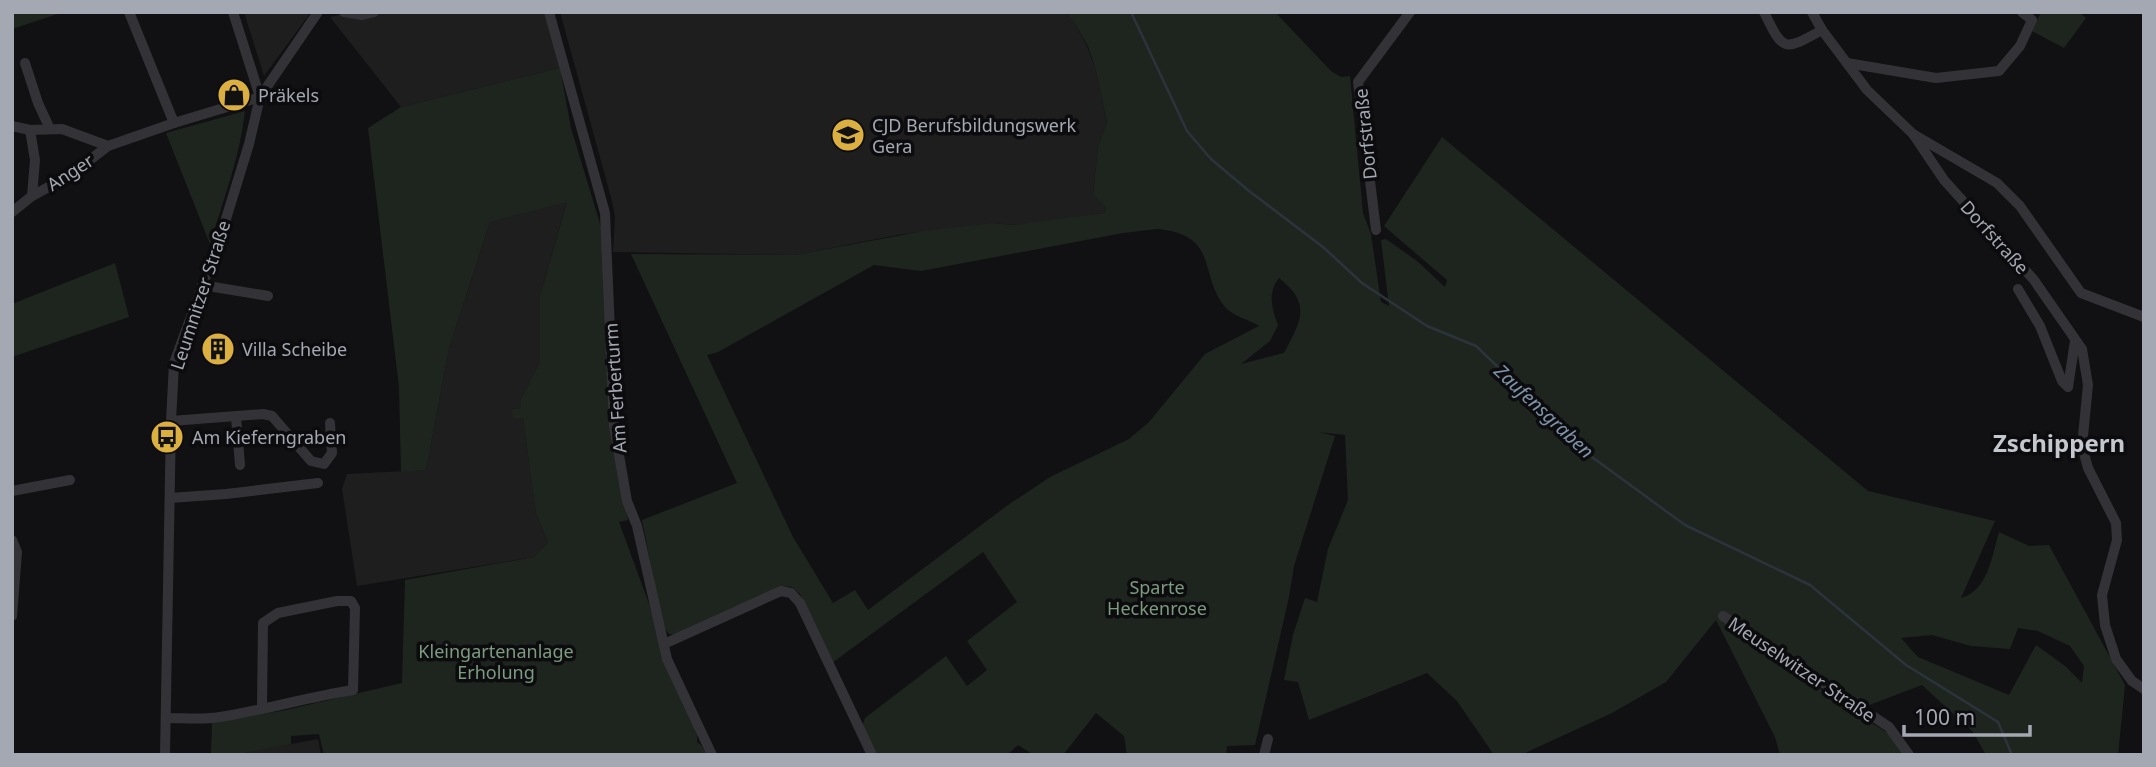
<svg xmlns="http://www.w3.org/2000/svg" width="2156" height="767" viewBox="0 0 2156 767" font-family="'Noto Sans',sans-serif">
<rect width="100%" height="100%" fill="#111113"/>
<g fill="#1e1e1f">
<path d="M 244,12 L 311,12 L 264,76 Z"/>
<path d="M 351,12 L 545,12 L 560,68 L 401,107 L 330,17 Z"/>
<path d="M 560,12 L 1065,12 L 1074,22 L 1087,46 L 1096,71 L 1107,124 L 1098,147 L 1093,195 L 1106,208 L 1104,213 L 1043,222 L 1015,225 L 991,223 L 897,235 L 795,255 L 613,252 L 615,217 L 612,201 Z"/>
<path d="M 567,201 L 540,296 L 540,362 L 521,399 L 521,408 L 512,409 L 523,417 L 536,514 L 548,542 L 534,557 L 357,586 L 342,489 L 347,474 L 426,470 L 449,348 L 490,222 Z"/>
<path d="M 318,739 L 321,755 L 235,755 L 269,748 Z"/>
</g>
<g fill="#1e251f" fill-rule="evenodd">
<path d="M 12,12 L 64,12 L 12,29 Z"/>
<path d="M 1065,12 L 1275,12 L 1331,71 L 1341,77 L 1350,76 L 1363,213 L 1371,234 L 1381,302 L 1389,306 L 1381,240 L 1386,239 L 1417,261 L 1445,287 L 1447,280 L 1384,226 L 1442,137 L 1868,491 L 1995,521 L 1961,598 C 1988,591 1992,556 1999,532 L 2029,546 L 2049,545 L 2125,685 L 2118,755 L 1986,755 L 1973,732 L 1922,685 L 1864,707 L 1764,649 L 1852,711 L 1888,733 L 1904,755 L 1780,755 L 1775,737 L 1716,620 L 1666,682 L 1612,713 L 1521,755 L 1494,755 L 1457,701 L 1427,673 L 1309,720 L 1298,682 L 1284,680 L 1293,635 L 1305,598 L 1317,602 L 1328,549 L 1348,500 L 1345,435 L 1319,432 L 1335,436 L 1294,566 L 1289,597 L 1255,745 L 1227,746 L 1226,755 L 1127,755 L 1124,736 L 1096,713 L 1063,755 L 1034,755 L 1018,745 L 1007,755 L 875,755 L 862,727 L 865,718 L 946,656 L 967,686 L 987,670 L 967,641 L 1017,602 L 983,552 L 832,663 L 800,594 L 792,587 L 783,586 L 676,635 L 669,634 L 663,627 L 642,520 L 737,483 L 631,254 L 795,255 L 924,231 L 991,223 L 1015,225 L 1104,213 L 1106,208 L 1093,195 L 1098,147 L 1107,123 L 1096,71 L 1088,46 L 1074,22 ZM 1157,229 C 1221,235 1197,274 1226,308 C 1233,316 1250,320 1259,326 L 1205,354 L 1149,422 L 1129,439 L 1050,477 L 1008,505 L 868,610 L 855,590 L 833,603 L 793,537 L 707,355 L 718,352 L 874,265 L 921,271 L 1123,233 ZM 1279,278 C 1312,304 1301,320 1284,353 L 1241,364 L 1270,341 L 1278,325 C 1272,309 1267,293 1279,278 ZM 2018,628 L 2038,631 L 2070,646 L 2084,666 L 2082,683 L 2065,666 L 2036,645 L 2009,695 L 1918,657 L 1901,638 L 1932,635 L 1971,646 L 2010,649 Z"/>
<path d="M 2041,12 L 2078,12 L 2086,18 L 2064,48 L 2032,31 Z"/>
<path d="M 560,68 L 571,128 L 601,227 L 612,435 L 628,520 L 619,522 L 697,735 L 697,742 L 701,745 L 707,755 L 324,755 L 319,734 L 291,736 L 291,744 L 235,755 L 211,755 L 212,723 L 286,710 L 402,683 L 405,580 L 534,557 L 548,542 L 536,514 L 523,418 L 513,418 L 512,409 L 521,408 L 521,399 L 540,362 L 540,296 L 567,202 L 490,222 L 449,348 L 426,470 L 401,472 L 399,387 L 368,128 L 401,107 Z"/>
<path d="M 245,111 C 240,157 223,200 210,244 L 166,133 Z"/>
<path d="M 115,263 L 129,317 L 12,357 L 12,304 Z"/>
</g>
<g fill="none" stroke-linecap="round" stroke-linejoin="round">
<path stroke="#2c333a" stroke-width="2.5" d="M 1131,12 L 1187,131 L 1211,159 L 1249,191 L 1323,247 L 1362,283 L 1427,326 L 1476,346 L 1592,457 L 1685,525 L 1810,585 L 1906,665 L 1998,722 L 2012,755"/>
<g stroke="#333337" stroke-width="10">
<path d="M 129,12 L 174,123"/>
<path d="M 233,12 L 260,97"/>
<path d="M 344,12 L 362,15 L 374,12"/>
<path d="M 549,12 L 605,213 L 614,426 L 627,501 L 637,526 L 667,659 L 712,755"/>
<path d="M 1764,12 C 1783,51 1783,52 1822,30"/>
<path d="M 1812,12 L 1822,30 L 1867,90 L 1913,134 L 1997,183 L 2020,206 L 2081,293 L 2144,317"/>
<path d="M 25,63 L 38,103 L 50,129"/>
<path d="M 1847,63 L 1936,78 L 1999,71 L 2020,46 L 2032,20 L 2022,12"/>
<path d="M 12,126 L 30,130 L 62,129 L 108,146 L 174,123 L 260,97"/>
<path d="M 30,130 L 35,160 L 32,196"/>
<path d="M 1913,134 L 1944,180 L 2034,280 L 2082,349 L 2088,385 L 2082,446 L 2088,468 L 2116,523 L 2117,540 L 2102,595 L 2105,625 L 2116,659 L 2132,681 L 2144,689"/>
<path d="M 12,212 L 32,196 L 69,176 L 108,146"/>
<path d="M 1376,230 L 1358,82 L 1410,12"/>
<path d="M 202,285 L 268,296"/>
<path d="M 2018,289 L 2040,326 L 2062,381 L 2068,387"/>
<path d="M 2068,387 L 2075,341"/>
<path d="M 236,417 L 240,465"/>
<path d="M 171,421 L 263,414 L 272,416 L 311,461 L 324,464 L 332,453 L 330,423"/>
<path d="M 12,491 L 70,480"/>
<path d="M 170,498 L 226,494 L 318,483"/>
<path d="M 12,540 L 17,552 L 12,616"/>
<path d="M 1723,616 L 1889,727 L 1909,755"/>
<path d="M 664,644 L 781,591 L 791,593 L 800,603 L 872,755"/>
<path d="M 166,718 C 184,718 203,720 220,717 C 265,710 308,697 353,690 L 355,608 L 351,601 L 337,601 L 278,613 L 263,623 L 262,709"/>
<path d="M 165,755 L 171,421 L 174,363 L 221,235 L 249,144 L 260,97 L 318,12"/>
<path d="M 1264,755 L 1268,739"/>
</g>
</g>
<defs>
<symbol id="shop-disc" viewBox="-11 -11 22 22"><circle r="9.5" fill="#dcb040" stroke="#0c0c0e"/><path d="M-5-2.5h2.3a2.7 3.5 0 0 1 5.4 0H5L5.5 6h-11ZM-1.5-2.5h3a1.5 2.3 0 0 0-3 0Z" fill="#111"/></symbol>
<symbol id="school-disc" viewBox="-11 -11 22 22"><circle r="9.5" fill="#dcb040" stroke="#0c0c0e"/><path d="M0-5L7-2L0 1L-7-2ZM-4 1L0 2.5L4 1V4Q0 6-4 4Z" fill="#111"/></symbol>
<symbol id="building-disc" viewBox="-11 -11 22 22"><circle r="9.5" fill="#dcb040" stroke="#0c0c0e"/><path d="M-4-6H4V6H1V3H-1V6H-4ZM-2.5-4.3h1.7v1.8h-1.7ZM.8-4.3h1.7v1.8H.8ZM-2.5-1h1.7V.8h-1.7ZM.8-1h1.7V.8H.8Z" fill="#111"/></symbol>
<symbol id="bus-disc" viewBox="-11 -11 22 22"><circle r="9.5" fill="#dcb040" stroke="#0c0c0e"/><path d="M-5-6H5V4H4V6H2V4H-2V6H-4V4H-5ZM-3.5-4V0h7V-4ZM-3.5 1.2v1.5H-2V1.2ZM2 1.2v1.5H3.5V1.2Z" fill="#111"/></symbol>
</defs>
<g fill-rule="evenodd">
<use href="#shop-disc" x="215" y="76" width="38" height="38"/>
<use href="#school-disc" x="829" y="116" width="38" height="38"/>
<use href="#building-disc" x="199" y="330" width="38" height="38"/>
<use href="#bus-disc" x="148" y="418" width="38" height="38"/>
</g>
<g text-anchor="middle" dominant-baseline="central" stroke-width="7" stroke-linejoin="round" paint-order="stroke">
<g font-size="18" fill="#a4a8b2" stroke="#0c0c0e" text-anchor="start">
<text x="258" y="95">Präkels</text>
<text x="872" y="125">CJD Berufsbildungswerk<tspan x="872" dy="21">Gera</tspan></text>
<text x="242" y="349">Villa Scheibe</text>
<text x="192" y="437">Am Kieferngraben</text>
</g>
<g font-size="18" fill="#a4a8b2" stroke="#0c0c0e">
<text transform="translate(1365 134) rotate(-96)">Dorfstraße</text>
<text transform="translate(70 172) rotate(-33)">Anger</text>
<text transform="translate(1995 237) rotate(48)">Dorfstraße</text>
<text transform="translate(200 295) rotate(-72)">Leumnitzer Straße</text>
<text transform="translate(615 388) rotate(-94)">Am Ferberturm</text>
<text transform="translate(1802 669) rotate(34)">Meuselwitzer Straße</text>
</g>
<g font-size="18" fill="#7d9b81" stroke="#0c0c0e">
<text x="1157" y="587">Sparte<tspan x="1157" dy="21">Heckenrose</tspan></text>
<text x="496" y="651">Kleingartenanlage<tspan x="496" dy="21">Erholung</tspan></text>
</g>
<g font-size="19" font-style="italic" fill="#7f93a9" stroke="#0c0c0e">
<text transform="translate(1544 411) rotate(43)">Zaufensgraben</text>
</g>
<g font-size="24" font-weight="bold" fill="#c5c7ce" stroke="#0c0c0e">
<text x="2059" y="442">Zschippern</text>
</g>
</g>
<rect width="2156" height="767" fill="none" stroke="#a4a8b2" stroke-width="28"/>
<path d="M1904 725v10h126v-10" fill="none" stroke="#a4a8b2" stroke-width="3.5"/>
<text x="1914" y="725" font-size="21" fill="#a4a8b2" stroke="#0c0c0e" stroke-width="5" paint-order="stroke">100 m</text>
</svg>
